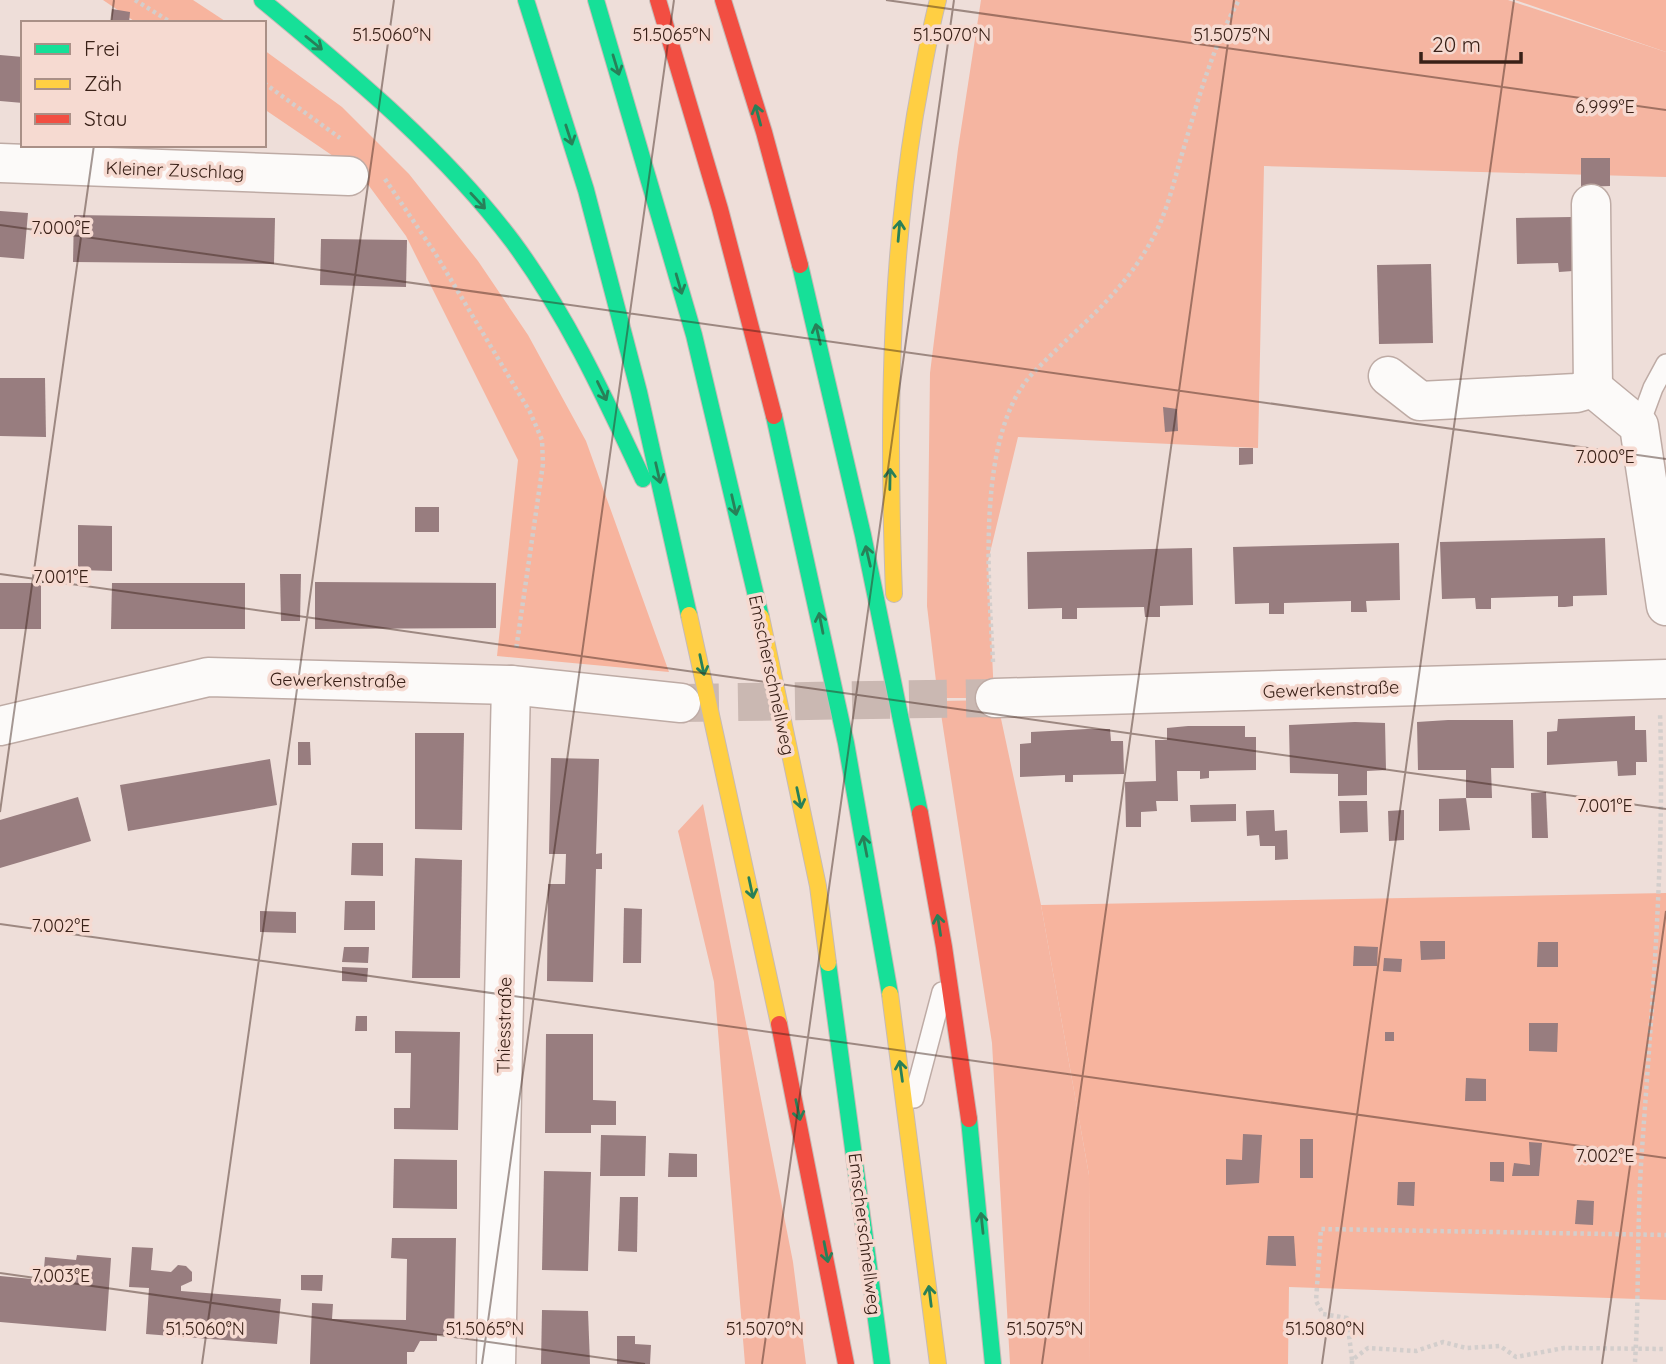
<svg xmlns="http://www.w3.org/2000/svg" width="1666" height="1364" viewBox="0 0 1666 1364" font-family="Quicksand,sans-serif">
<rect width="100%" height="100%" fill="#eeded9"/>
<g fill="#f7b49e">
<path d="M 103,0 L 193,0 L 228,23 L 137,23 Z"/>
<path d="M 1515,0 L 1666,0 L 1666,52 Z"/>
<path d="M 264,50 L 342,107 L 409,174 L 478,261 L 528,335 L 586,441 L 669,672 L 497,656 L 518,460 L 406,236 L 361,175 L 264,109 Z"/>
<path d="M 1666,893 L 1666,1300 L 1289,1287 L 1288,1364 L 1090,1364 L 1089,1175 L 1041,905 Z"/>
</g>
<g fill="#f5b5a1">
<path d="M 981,0 L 1508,0 L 1666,52 L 1666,177 L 1264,166 L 1258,448 L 1018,437 L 988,561 L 994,698 L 938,698 L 927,606 L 930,373 L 958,149 Z"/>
<path d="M 997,700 L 1041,905 L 1089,1175 L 1090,1364 L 1010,1364 L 992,1043 L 939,701 Z"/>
<path d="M 703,804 L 793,1262 L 806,1364 L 745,1364 L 714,982 L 678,831 Z"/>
</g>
<g fill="#987d7f">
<path d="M 112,9 L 130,12 L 129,23 L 111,23 Z"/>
<path d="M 0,55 L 23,57 L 23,103 L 0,101 Z"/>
<path d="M 1581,158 L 1610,158 L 1610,186 L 1581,187 Z"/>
<path d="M 0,211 L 28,213 L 24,259 L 0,257 Z"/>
<path d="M 74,215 L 275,218 L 274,264 L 73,262 Z"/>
<path d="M 1572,217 L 1573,271 L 1559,272 L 1558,263 L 1517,264 L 1516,218 Z"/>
<path d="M 321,239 L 407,240 L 406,287 L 320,285 Z"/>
<path d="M 1431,264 L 1433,343 L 1379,344 L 1377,265 Z"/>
<path d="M 0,378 L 45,378 L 46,437 L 0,436 Z"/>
<path d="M 1163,407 L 1177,409 L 1178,431 L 1165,432 Z"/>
<path d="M 1239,448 L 1253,448 L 1253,464 L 1239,465 Z"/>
<rect x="415" y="507" width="24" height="25"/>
<path d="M 78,525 L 112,526 L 112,571 L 78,570 Z"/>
<path d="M 1605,538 L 1607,595 L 1573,596 L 1573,606 L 1565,607 L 1558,607 L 1558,596 L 1491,598 L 1491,609 L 1476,609 L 1475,598 L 1442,599 L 1440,542 Z"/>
<path d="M 1399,543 L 1400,600 L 1366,601 L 1367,612 L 1351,612 L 1351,601 L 1284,603 L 1284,614 L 1269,614 L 1269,603 L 1235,604 L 1233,547 Z"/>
<path d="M 1192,548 L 1193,605 L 1160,606 L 1160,617 L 1145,617 L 1144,607 L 1077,608 L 1077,619 L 1062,619 L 1062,608 L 1028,609 L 1027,552 Z"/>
<path d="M 280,574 L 301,574 L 300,621 L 281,621 Z"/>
<path d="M 315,582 L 496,583 L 496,628 L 315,629 Z"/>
<rect x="0" y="583" width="41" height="46"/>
<path d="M 112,583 L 245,583 L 245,629 L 111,629 Z"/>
<path d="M 1635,716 L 1635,730 L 1646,730 L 1647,762 L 1636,762 L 1636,775 L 1618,776 L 1617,761 L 1547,765 L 1547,732 L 1557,731 L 1558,719 Z"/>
<path d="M 1448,720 L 1513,720 L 1514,768 L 1491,768 L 1492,798 L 1466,798 L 1470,830 L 1439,831 L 1439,799 L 1466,798 L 1466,770 L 1418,770 L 1417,722 Z"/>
<path d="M 1355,722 L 1385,723 L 1386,770 L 1367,771 L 1367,795 L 1338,796 L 1338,774 L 1290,773 L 1289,725 Z"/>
<path d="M 1188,726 L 1245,726 L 1245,737 L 1256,737 L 1256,770 L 1209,771 L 1209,778 L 1200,779 L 1200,771 L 1177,771 L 1178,801 L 1156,801 L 1157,811 L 1141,812 L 1141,827 L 1126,827 L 1125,782 L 1156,781 L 1155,740 L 1167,740 L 1167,728 Z"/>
<path d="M 1087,729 L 1110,729 L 1111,741 L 1123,741 L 1124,774 L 1073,775 L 1073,782 L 1065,782 L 1065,775 L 1020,777 L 1020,744 L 1031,743 L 1031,732 Z"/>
<path d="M 415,733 L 464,733 L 462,830 L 415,829 Z"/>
<path d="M 298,742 L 310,742 L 311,765 L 298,765 Z"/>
<path d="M 551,758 L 599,759 L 596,854 L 602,853 L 602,869 L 596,869 L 593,982 L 547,981 L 548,884 L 565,884 L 566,854 L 549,854 Z"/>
<path d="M 270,759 L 277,805 L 128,831 L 120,785 Z"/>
<path d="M 1546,792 L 1548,838 L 1532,838 L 1531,793 Z"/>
<path d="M 78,797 L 91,841 L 0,868 L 0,820 Z"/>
<path d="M 1339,801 L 1367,801 L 1368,832 L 1340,833 Z"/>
<path d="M 1236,804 L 1236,821 L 1191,822 L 1190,805 Z"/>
<path d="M 1274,810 L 1275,831 L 1287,830 L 1288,859 L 1275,860 L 1275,846 L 1260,846 L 1259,835 L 1247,836 L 1246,811 Z"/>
<path d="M 1404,810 L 1404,840 L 1389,841 L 1388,811 Z"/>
<path d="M 352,843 L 383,843 L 383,876 L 351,875 Z"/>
<path d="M 415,858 L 462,860 L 460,978 L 412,978 Z"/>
<path d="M 345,901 L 375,901 L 375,930 L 344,930 Z"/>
<path d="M 624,908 L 642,909 L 641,963 L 623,963 Z"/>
<path d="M 260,911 L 296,912 L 296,933 L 260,932 Z"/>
<path d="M 1420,941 L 1445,941 L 1445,959 L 1421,960 Z"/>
<path d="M 1538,942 L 1558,942 L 1558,967 L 1537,967 Z"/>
<path d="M 1354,946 L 1378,947 L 1377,966 L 1353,966 Z"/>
<path d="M 344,947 L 369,947 L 368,963 L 342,962 Z"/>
<path d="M 1384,958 L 1402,959 L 1401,972 L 1383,971 Z"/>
<path d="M 342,967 L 368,968 L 367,982 L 342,981 Z"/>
<path d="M 356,1016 L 367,1016 L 367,1031 L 355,1031 Z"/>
<path d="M 1529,1023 L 1558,1023 L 1557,1052 L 1529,1051 Z"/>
<path d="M 395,1031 L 460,1032 L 458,1130 L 394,1129 L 394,1108 L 410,1108 L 411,1053 L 395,1053 Z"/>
<rect x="1385" y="1032" width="9" height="9"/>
<path d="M 546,1034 L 593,1034 L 593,1100 L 616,1101 L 616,1125 L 591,1125 L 591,1133 L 545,1133 Z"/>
<path d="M 1466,1078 L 1486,1079 L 1486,1101 L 1465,1101 Z"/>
<path d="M 1243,1134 L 1262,1135 L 1259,1183 L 1226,1185 L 1226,1159 L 1242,1160 Z"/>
<path d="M 601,1135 L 646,1136 L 645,1176 L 600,1176 Z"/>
<rect x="1300" y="1139" width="13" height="39"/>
<path d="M 1529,1142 L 1542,1143 L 1539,1176 L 1512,1176 L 1514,1163 L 1530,1165 Z"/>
<path d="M 669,1153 L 697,1154 L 697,1177 L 668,1177 Z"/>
<path d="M 394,1159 L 457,1160 L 457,1209 L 393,1208 Z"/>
<path d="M 1490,1162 L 1504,1162 L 1504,1182 L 1490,1181 Z"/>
<path d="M 544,1171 L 591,1172 L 588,1271 L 542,1270 Z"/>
<path d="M 1398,1182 L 1415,1182 L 1414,1206 L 1397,1205 Z"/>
<path d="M 620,1197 L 638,1197 L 637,1252 L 618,1251 Z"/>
<path d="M 1577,1200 L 1594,1201 L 1593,1225 L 1575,1224 Z"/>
<path d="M 1268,1236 L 1294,1236 L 1296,1266 L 1266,1265 Z"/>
<path d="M 392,1238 L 456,1238 L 454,1335 L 437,1335 L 437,1341 L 420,1341 L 414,1352 L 407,1352 L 407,1364 L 310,1364 L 312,1303 L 333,1304 L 332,1319 L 406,1320 L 407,1259 L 391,1258 Z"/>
<path d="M 132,1247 L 153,1248 L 151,1270 L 171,1272 L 178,1265 L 186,1266 L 192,1272 L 192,1281 L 181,1286 L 181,1291 L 281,1299 L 277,1344 L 146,1334 L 149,1288 L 129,1287 Z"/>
<path d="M 77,1255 L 111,1258 L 106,1331 L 0,1322 L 0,1276 L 43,1280 L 45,1257 L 76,1260 Z"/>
<path d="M 301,1275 L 323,1275 L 322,1291 L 301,1290 Z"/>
<path d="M 542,1310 L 588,1311 L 590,1364 L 541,1364 Z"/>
<path d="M 617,1336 L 635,1336 L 635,1344 L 651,1345 L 650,1364 L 617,1364 Z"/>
</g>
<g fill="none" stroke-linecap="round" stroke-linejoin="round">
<path stroke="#cab8b2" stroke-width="38" stroke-dasharray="38 19" stroke-linecap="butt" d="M 681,703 L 995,698"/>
<defs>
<g id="lane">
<path d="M 1639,426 L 1653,388 L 1666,364"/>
<path d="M 914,1098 L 942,992"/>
</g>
<g id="street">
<path d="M 0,163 L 349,176"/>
<path d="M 1591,204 L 1593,388"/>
<path d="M 1388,376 L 1420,401 L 1576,393 L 1593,388 L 1639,426 L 1666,606"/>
<path d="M 995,698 L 1666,679"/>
<path d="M 0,726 L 208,677 L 511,685 L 681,703"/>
<path d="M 496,1364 L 511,685"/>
</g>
<g id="fast">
<path d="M 262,0 C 351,74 443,149 513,242 C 567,315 605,398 643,479"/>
<path d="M 526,0 L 586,190 L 639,392 L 689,615"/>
<path d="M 596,0 L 694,335 L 761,617"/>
<path d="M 800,265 L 863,535 L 920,813"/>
<path d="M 774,416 L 846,743 L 890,994"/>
<path d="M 828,963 L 882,1364"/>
<path d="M 969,1119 L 993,1364"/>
</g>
<g id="slow">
<path d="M 894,594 C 888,434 889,274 915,115 C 922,77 928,38 938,0"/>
<path d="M 689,615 L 779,1024"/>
<path d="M 761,617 L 818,886 L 828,963"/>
<path d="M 890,994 L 938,1364"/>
</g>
<g id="jam">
<path d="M 658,0 L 720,209 L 774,416"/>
<path d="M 723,0 L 764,132 L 800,265"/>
<path d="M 920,813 L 944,947 L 969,1119"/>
<path d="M 779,1024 L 846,1364"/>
</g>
</defs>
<use href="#lane" stroke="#beaba5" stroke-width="22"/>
<use href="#street" stroke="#beaba5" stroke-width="41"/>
<use href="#fast" stroke="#c6bab6" stroke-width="18"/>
<use href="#slow" stroke="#c6bab6" stroke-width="18"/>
<use href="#jam" stroke="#c6bab6" stroke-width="18"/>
<g stroke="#d3cecc" stroke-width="4.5" stroke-dasharray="3.5 3.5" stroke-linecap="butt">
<path d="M 135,0 L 172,23"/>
<path d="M 264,83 L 340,138"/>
<path d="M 385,179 L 435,253 L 530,412 L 542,440 L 543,464 L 516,650"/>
<path d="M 993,662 C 989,584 975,434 1033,373 C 1081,323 1125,294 1157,230 C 1167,209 1173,186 1179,164 C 1196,108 1210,51 1239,0"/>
<path d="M 1352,1360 L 1347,1318 L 1323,1314 L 1316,1301 L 1321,1229 L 1666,1235"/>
<path d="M 1635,1362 C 1639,1297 1637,1231 1641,1165 C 1651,1014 1665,864 1660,713"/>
<path d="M 1352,1364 L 1352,1360 L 1368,1348 L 1416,1351 L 1443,1342 L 1466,1348 L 1500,1346 L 1516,1357 L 1564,1348 L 1666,1349"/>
</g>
<use href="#lane" stroke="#fcfaf9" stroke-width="19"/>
<use href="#street" stroke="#fcfaf9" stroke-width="38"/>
<use href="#fast" stroke="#16e098" stroke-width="16"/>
<use href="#slow" stroke="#ffcf43" stroke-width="16"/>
<use href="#jam" stroke="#f24e42" stroke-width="16"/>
</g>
<defs><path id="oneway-shaft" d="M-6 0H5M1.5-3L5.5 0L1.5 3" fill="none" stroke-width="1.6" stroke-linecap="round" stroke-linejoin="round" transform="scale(1.75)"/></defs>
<g stroke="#288058">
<use href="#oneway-shaft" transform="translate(314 43) rotate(39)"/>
<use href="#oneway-shaft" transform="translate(616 65) rotate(73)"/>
<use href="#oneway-shaft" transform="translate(758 115) rotate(-105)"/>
<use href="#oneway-shaft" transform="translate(569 135) rotate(72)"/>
<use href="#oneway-shaft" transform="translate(478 201) rotate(47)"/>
<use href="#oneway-shaft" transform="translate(899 231) rotate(-85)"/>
<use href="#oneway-shaft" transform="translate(679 284) rotate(74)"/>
<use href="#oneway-shaft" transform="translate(818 334) rotate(-103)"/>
<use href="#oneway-shaft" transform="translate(602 391) rotate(64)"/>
<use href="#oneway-shaft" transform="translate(658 473) rotate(77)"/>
<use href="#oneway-shaft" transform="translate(890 479) rotate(-89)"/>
<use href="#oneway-shaft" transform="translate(734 505) rotate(77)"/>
<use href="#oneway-shaft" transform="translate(868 556) rotate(-103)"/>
<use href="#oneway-shaft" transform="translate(821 623) rotate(-101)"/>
<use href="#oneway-shaft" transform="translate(702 665) rotate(78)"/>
<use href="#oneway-shaft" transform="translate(799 798) rotate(78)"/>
<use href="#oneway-shaft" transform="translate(865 846) rotate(-101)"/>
<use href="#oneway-shaft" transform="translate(751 888) rotate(78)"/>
<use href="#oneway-shaft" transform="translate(939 925) rotate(-99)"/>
<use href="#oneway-shaft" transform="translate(901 1071) rotate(-98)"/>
<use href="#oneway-shaft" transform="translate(798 1110) rotate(78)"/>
<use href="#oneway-shaft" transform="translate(982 1223) rotate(-96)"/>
<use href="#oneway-shaft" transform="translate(826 1252) rotate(79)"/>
<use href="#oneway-shaft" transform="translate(930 1296) rotate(-97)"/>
</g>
<path fill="none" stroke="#392017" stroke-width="2" stroke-opacity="0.45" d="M 886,0 L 1666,110M 111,23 L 114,0M 0,225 L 1666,459M 0,574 L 1666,809M 0,812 L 94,145M 0,924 L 1666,1158M 0,1273 L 645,1364M 202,1364 L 394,0M 482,1364 L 674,0M 762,1364 L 954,0M 1042,1364 L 1234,0M 1322,1364 L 1514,0M 1602,1364 L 1666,911"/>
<g text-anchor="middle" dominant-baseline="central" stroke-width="7" stroke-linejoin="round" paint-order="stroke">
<g font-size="18" fill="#392017" stroke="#f6dad1">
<text transform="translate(175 170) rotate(2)">Kleiner Zuschlag</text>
<text transform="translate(772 675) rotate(78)">Emscherschnellweg</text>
<text transform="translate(338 680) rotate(1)">Gewerkenstraße</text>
<text transform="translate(1331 689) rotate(-2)">Gewerkenstraße</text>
<text transform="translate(504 1025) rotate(-89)">Thiesstraße</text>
<text transform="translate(865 1234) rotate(83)">Emscherschnellweg</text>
</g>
</g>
<g font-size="18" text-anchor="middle" fill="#392017" stroke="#f6dad1" stroke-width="7" stroke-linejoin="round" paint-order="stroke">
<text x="392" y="41">51.5060°N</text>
<text x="672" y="41">51.5065°N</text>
<text x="952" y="41">51.5070°N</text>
<text x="1232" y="41">51.5075°N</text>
<text x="1605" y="113">6.999°E</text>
<text x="61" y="234">7.000°E</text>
<text x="1605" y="463">7.000°E</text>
<text x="61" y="583">7.001°E</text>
<text x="1605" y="812">7.001°E</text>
<text x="61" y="932">7.002°E</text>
<text x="1605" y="1162">7.002°E</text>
<text x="61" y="1282">7.003°E</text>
<text x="205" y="1335">51.5060°N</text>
<text x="485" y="1335">51.5065°N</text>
<text x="765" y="1335">51.5070°N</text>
<text x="1045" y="1335">51.5075°N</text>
<text x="1325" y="1335">51.5080°N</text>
</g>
<rect x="21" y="21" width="245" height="126" fill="#f6dad1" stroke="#aa9087" stroke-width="2"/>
<rect x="35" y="44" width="35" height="10" fill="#16e098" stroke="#aa9087" stroke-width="2"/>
<text x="84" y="56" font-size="21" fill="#392017">Frei</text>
<rect x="35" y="79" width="35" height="10" fill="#ffcf43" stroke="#aa9087" stroke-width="2"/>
<text x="84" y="91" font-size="21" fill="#392017">Zäh</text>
<rect x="35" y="114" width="35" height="10" fill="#f24e42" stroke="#aa9087" stroke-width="2"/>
<text x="84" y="126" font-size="21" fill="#392017">Stau</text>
<path d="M1421 52v10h100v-10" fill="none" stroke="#392017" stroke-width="3.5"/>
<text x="1432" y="52" font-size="21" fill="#392017" stroke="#f6dad1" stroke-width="5" paint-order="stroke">20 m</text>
</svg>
